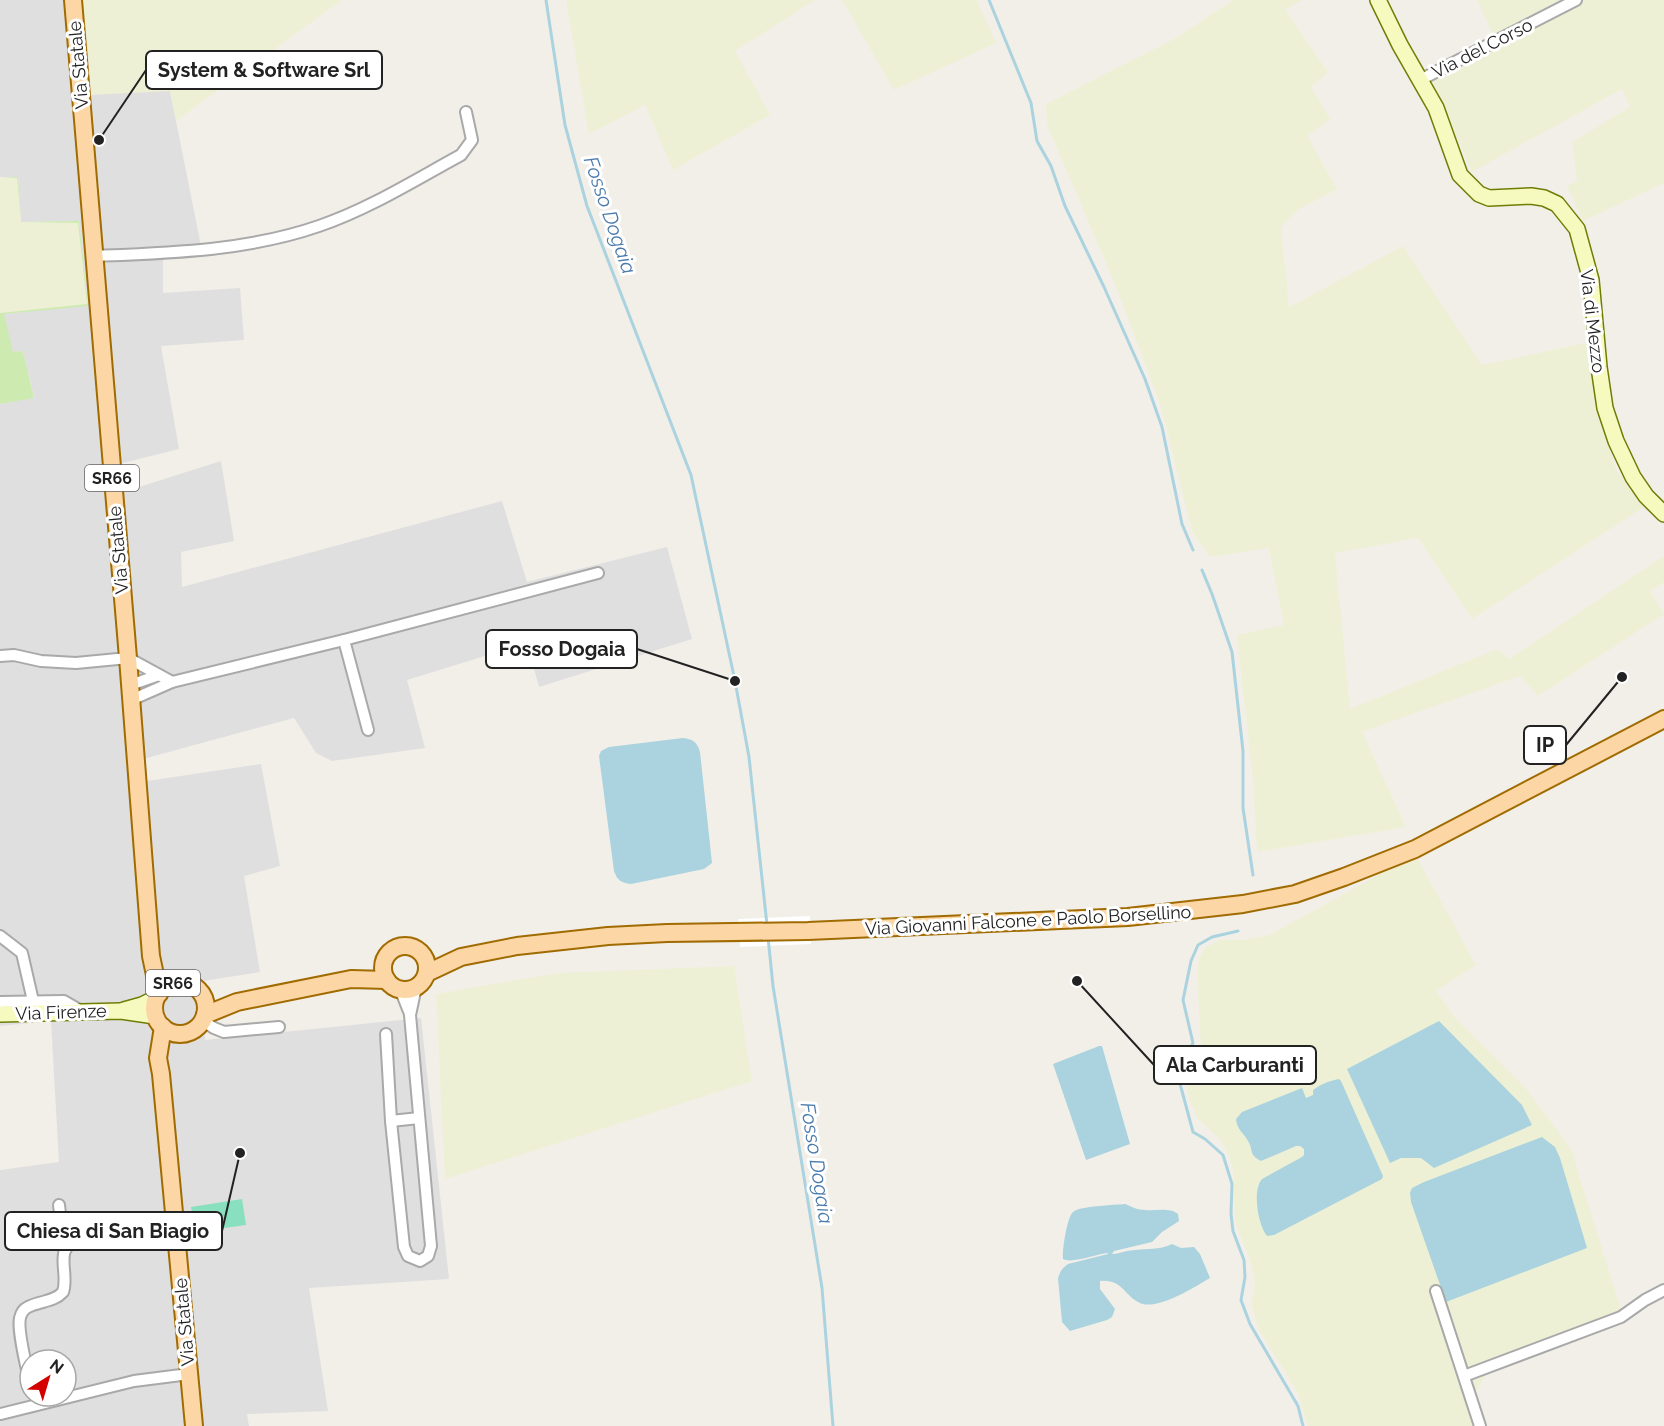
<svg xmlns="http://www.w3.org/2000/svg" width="1664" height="1426" viewBox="0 0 1664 1426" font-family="Raleway,sans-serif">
<rect width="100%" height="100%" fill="#f2efe9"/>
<path fill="#e0dfdf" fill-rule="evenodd" d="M 0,0 L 80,0 L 170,91 L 202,251 L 163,257 L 163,293 L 240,288 L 244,340 L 161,346 L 179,449 L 115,465 L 120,493 L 221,461 L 234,541 L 181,552 L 182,587 L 502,501 L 527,582 L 667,547 L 692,639 L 539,687 L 527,643 L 407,680 L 425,748 L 332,761 L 316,753 L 294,718 L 143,759 L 147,781 L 261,764 L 280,866 L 244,876 L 260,972 L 203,981 L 205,1040 L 421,1018 L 449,1279 L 309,1288 L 328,1411 L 247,1414 L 249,1426 L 0,1426 L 0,1170 L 59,1162 L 51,1021 L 0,1026 L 0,404 L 34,397 L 23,351 L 13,353 L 3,314 L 88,305 L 79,221 L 21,222 L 18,177 L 0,177 ZM 30,1360 L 66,1360 L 66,1396 L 30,1396 Z"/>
<g fill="#eef0d5">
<path d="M 80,0 L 342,0 L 176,121 L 170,91 L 87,95 Z"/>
<path d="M 566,0 L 815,0 L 735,51 L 770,115 L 673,170 L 645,105 L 589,134 Z"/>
<path d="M 842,0 L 977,0 L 996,43 L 894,90 Z"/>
<path d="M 1233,0 L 1302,0 L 1285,10 L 1328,72 L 1311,87 L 1330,119 L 1307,136 L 1337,189 L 1299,209 L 1281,227 L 1289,307 L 1403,246 L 1482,365 L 1590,342 L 1603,425 L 1616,470 L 1644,507 L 1472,619 L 1418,538 L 1335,553 L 1350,709 L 1497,649 L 1509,659 L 1664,556 L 1664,582 L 1650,591 L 1664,614 L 1538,696 L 1520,676 L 1362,732 L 1406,827 L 1257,852 L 1253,781 L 1237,635 L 1284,625 L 1269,548 L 1210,557 L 1192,531 L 1161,406 L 1115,284 L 1047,125 L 1046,104 L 1174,39 Z"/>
<path d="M 1477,0 L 1664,0 L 1664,183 L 1583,221 L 1567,186 L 1577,181 L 1572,142 L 1630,107 L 1622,89 L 1472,172 L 1431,79 L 1497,43 Z"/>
<path d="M 17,177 L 21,222 L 78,222 L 87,305 L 0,313 L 0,178 Z"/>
<path d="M 1415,854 L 1476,965 L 1436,991 L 1456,1019 L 1525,1087 L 1571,1149 L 1622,1313 L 1490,1369 L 1473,1396 L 1483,1426 L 1308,1426 L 1298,1393 L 1259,1330 L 1251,1303 L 1255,1286 L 1250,1260 L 1235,1222 L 1233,1169 L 1229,1156 L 1221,1140 L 1198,1119 L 1189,1098 L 1186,1079 L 1201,1047 L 1197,975 L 1199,958 L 1206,947 L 1220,940 L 1243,940 L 1270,935 Z"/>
<path d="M 734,966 L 752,1081 L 445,1179 L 436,994 L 558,973 Z"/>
</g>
<path fill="#cdebb0" d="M 0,177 L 18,177 L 21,222 L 79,221 L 88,306 L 4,314 L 13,352 L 23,351 L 34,398 L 0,404 L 0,313 L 87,304 L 78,223 L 21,222 L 17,178 Z"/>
<path fill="#88e0be" d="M 242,1199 L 246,1225 L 195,1232 L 191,1207 Z"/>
<g fill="#aad3df">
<path d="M 683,738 C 693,739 697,742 700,752 L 712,863 L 704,869 L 631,884 C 621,883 617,880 614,871 L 599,756 L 601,751 L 609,747 Z"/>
<path d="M 1439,1021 L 1522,1105 L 1532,1125 L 1434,1168 L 1421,1158 L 1401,1158 L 1390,1163 L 1347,1069 Z"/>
<path d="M 1099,1046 L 1102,1046 L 1130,1144 L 1086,1160 L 1053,1064 Z"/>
<path d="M 1339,1079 L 1341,1081 L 1383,1176 L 1382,1179 L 1274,1235 L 1267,1236 C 1258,1225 1252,1190 1262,1179 L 1302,1157 L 1304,1155 L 1304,1149 L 1300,1146 L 1296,1146 L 1261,1161 C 1248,1154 1254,1151 1248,1141 C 1244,1133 1237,1130 1236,1119 L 1242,1112 L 1302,1088 L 1306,1098 L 1313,1095 L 1313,1090 C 1321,1084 1329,1081 1339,1079 Z"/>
<path d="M 1542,1137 L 1555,1147 L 1560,1158 L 1587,1248 L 1446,1302 L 1411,1202 L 1410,1193 L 1412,1188 L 1424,1182 Z"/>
<path d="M 1125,1204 C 1132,1207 1138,1210 1145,1210 C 1156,1211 1169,1207 1178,1214 L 1179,1221 L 1162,1232 L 1152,1242 L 1114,1251 L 1112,1254 C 1118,1254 1121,1252 1127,1251 C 1141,1248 1158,1251 1172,1244 L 1181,1248 L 1194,1247 L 1200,1254 L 1210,1278 C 1195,1287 1157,1311 1140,1303 C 1124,1296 1123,1279 1100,1281 L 1100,1289 L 1115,1309 L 1112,1317 L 1107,1320 L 1070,1331 L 1062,1322 L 1058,1278 C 1060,1272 1062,1268 1068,1264 L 1108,1254 L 1108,1253 C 1095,1254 1073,1264 1063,1259 C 1062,1251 1067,1217 1073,1212 C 1079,1206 1116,1205 1125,1204 Z"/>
</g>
<path fill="#fff" d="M 810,916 L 811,944 L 740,947 L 738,919 Z"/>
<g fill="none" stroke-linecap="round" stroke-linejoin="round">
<g stroke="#aad3df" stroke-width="3">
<path d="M 546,0 L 565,125 L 587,206 L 691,475 L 735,681 L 749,757 L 767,925"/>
<path d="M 989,0 L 1031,103 L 1037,141 L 1051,166 L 1065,206 L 1104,287 L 1145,379 L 1162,427 L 1182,524 L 1193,550"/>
<path d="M 1202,570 L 1212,594 L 1232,652 L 1243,751 L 1243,808 L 1253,875"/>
<path d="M 1238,931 L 1212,937 L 1198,945 L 1191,961 L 1183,1000 L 1193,1043 L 1183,1063 L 1179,1080 L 1193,1132 L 1205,1139 L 1223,1155 L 1232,1184 L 1231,1214 L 1233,1231 L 1244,1260 L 1245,1277 L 1241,1300 L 1250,1324 L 1298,1406 L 1303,1426"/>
<path d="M 768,937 L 773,986 L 822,1288 L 833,1426"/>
</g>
<defs>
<g id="street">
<path d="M 1420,80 L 1576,0"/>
<path d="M 94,256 C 169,253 247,251 319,226 C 369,209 415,180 461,155 L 472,140 L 466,112"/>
<path d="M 344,640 L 368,730"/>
<path d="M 0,656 L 14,655 L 41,661 L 76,663 L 128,658 L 172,682"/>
<path d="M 130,685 L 159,675"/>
<path d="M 131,700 L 172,682 L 344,640 L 598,573"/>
<path d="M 0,936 L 22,953 L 33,1001"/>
<path d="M 400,989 L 410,1014"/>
<path d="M 0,1002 L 64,1001 L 83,1012"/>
<path d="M 203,1021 L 214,1028 L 224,1032 L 279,1027"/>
<path d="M 386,1034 L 391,1121 L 404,1247 L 408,1256 L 420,1261 L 428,1256 L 431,1246 L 410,1015 L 416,987"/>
<path d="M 391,1121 L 419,1118"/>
<path d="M 59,1205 L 63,1240 L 66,1248"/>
<path d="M 1436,1291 L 1480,1426"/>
<path d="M 1464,1376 L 1621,1317 L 1645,1300 L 1664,1290"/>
<path d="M 30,1383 C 27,1369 17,1330 20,1318 C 21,1313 24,1309 28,1307 C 40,1301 54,1302 63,1292 C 70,1272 51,1246 81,1240 L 175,1227"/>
<path d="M 1,1414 L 134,1381 L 189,1374"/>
</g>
<g id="secondary">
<path d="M 1378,0 L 1400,45 L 1436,108 L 1460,175 L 1479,194 L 1489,198 L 1531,196 L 1544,198 L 1557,204 L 1577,229 L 1591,280 L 1599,367 L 1605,408 L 1616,441 L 1633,477 L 1646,496 L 1664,514"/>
<path d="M 124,1010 L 142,1005 L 156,998"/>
<path d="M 0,1014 L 121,1011 L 155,1016"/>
</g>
<g id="primary">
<path d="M 73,0 L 128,658 L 151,956 L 159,994"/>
<circle cx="405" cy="968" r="22"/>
<path d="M 427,973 L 461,957 L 517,946 L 608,936 L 667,933 L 808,931 L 1128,917 L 1243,904 L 1295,894 L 1344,877 L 1415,849 L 1664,719"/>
<circle cx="180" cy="1008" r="26"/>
<path d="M 205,1015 L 237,1002 L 351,979 L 387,980"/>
<path d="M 163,1027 L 158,1058 L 161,1074 L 194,1426"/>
</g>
</defs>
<use href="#street" stroke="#a9a9a9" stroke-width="14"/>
<use href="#secondary" stroke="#707d05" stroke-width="18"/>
<use href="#primary" stroke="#a06b00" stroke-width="20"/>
<use href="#street" stroke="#fff" stroke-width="10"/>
<use href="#secondary" stroke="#f7fabf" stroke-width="15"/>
<use href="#primary" stroke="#fcd6a4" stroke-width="16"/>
</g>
<g text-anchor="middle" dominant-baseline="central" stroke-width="6" stroke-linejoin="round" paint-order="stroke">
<g fill="#fff" stroke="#646464" stroke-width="1.5">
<rect x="85" y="465" width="54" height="26" rx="4.5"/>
<rect x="146" y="970" width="54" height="26" rx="4.5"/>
</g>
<g font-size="16" font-weight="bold" fill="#222">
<text x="112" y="478">SR66</text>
<text x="173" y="983">SR66</text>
</g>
<g font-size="18" fill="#222" stroke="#fff">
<text transform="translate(1482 48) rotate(-27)">Via del Corso</text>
<text transform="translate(78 65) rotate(-95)">Via Statale</text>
<text transform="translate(1593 321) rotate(83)">Via di Mezzo</text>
<text transform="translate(118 550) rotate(-95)">Via Statale</text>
<text transform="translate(1028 920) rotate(-3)">Via Giovanni Falcone e Paolo Borsellino</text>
<text transform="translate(61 1012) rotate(-2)">Via Firenze</text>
<text transform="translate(184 1322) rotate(-95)">Via Statale</text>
</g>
<g font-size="20" font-style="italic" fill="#4a7aab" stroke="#fff">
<text transform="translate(610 215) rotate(71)">Fosso Dogaia</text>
<text transform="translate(817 1163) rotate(81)">Fosso Dogaia</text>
</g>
</g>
<path fill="none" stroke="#222" stroke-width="2" d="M99 140L146 70M735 681L637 649M1622 677L1566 745M1077 981L1154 1065M240 1153L222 1231"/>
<g fill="#222" stroke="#fff" stroke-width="2">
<circle cx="99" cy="140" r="6"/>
<circle cx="735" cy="681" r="6"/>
<circle cx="1622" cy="677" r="6"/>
<circle cx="1077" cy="981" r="6"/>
<circle cx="240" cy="1153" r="6"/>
</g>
<g fill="#fff" stroke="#222" stroke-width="2">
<rect x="146" y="51" width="236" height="38" rx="6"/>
<rect x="486" y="630" width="151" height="38" rx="6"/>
<rect x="1524" y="726" width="42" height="38" rx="6"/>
<rect x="1154" y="1046" width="162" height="38" rx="6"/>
<rect x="5" y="1212" width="217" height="38" rx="6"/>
</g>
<g font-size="20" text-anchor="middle" font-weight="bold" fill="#222">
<text x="264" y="77">System &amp; Software Srl</text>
<text x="562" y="656">Fosso Dogaia</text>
<text x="1545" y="752">IP</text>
<text x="1235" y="1072">Ala Carburanti</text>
<text x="113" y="1238">Chiesa di San Biagio</text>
</g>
<g transform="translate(48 1378) rotate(37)"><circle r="28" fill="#ffffff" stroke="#a7a7a7" stroke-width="1.5"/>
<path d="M0-4.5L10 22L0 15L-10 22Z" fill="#d40000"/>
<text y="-9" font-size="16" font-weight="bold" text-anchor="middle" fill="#222222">N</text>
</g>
</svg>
